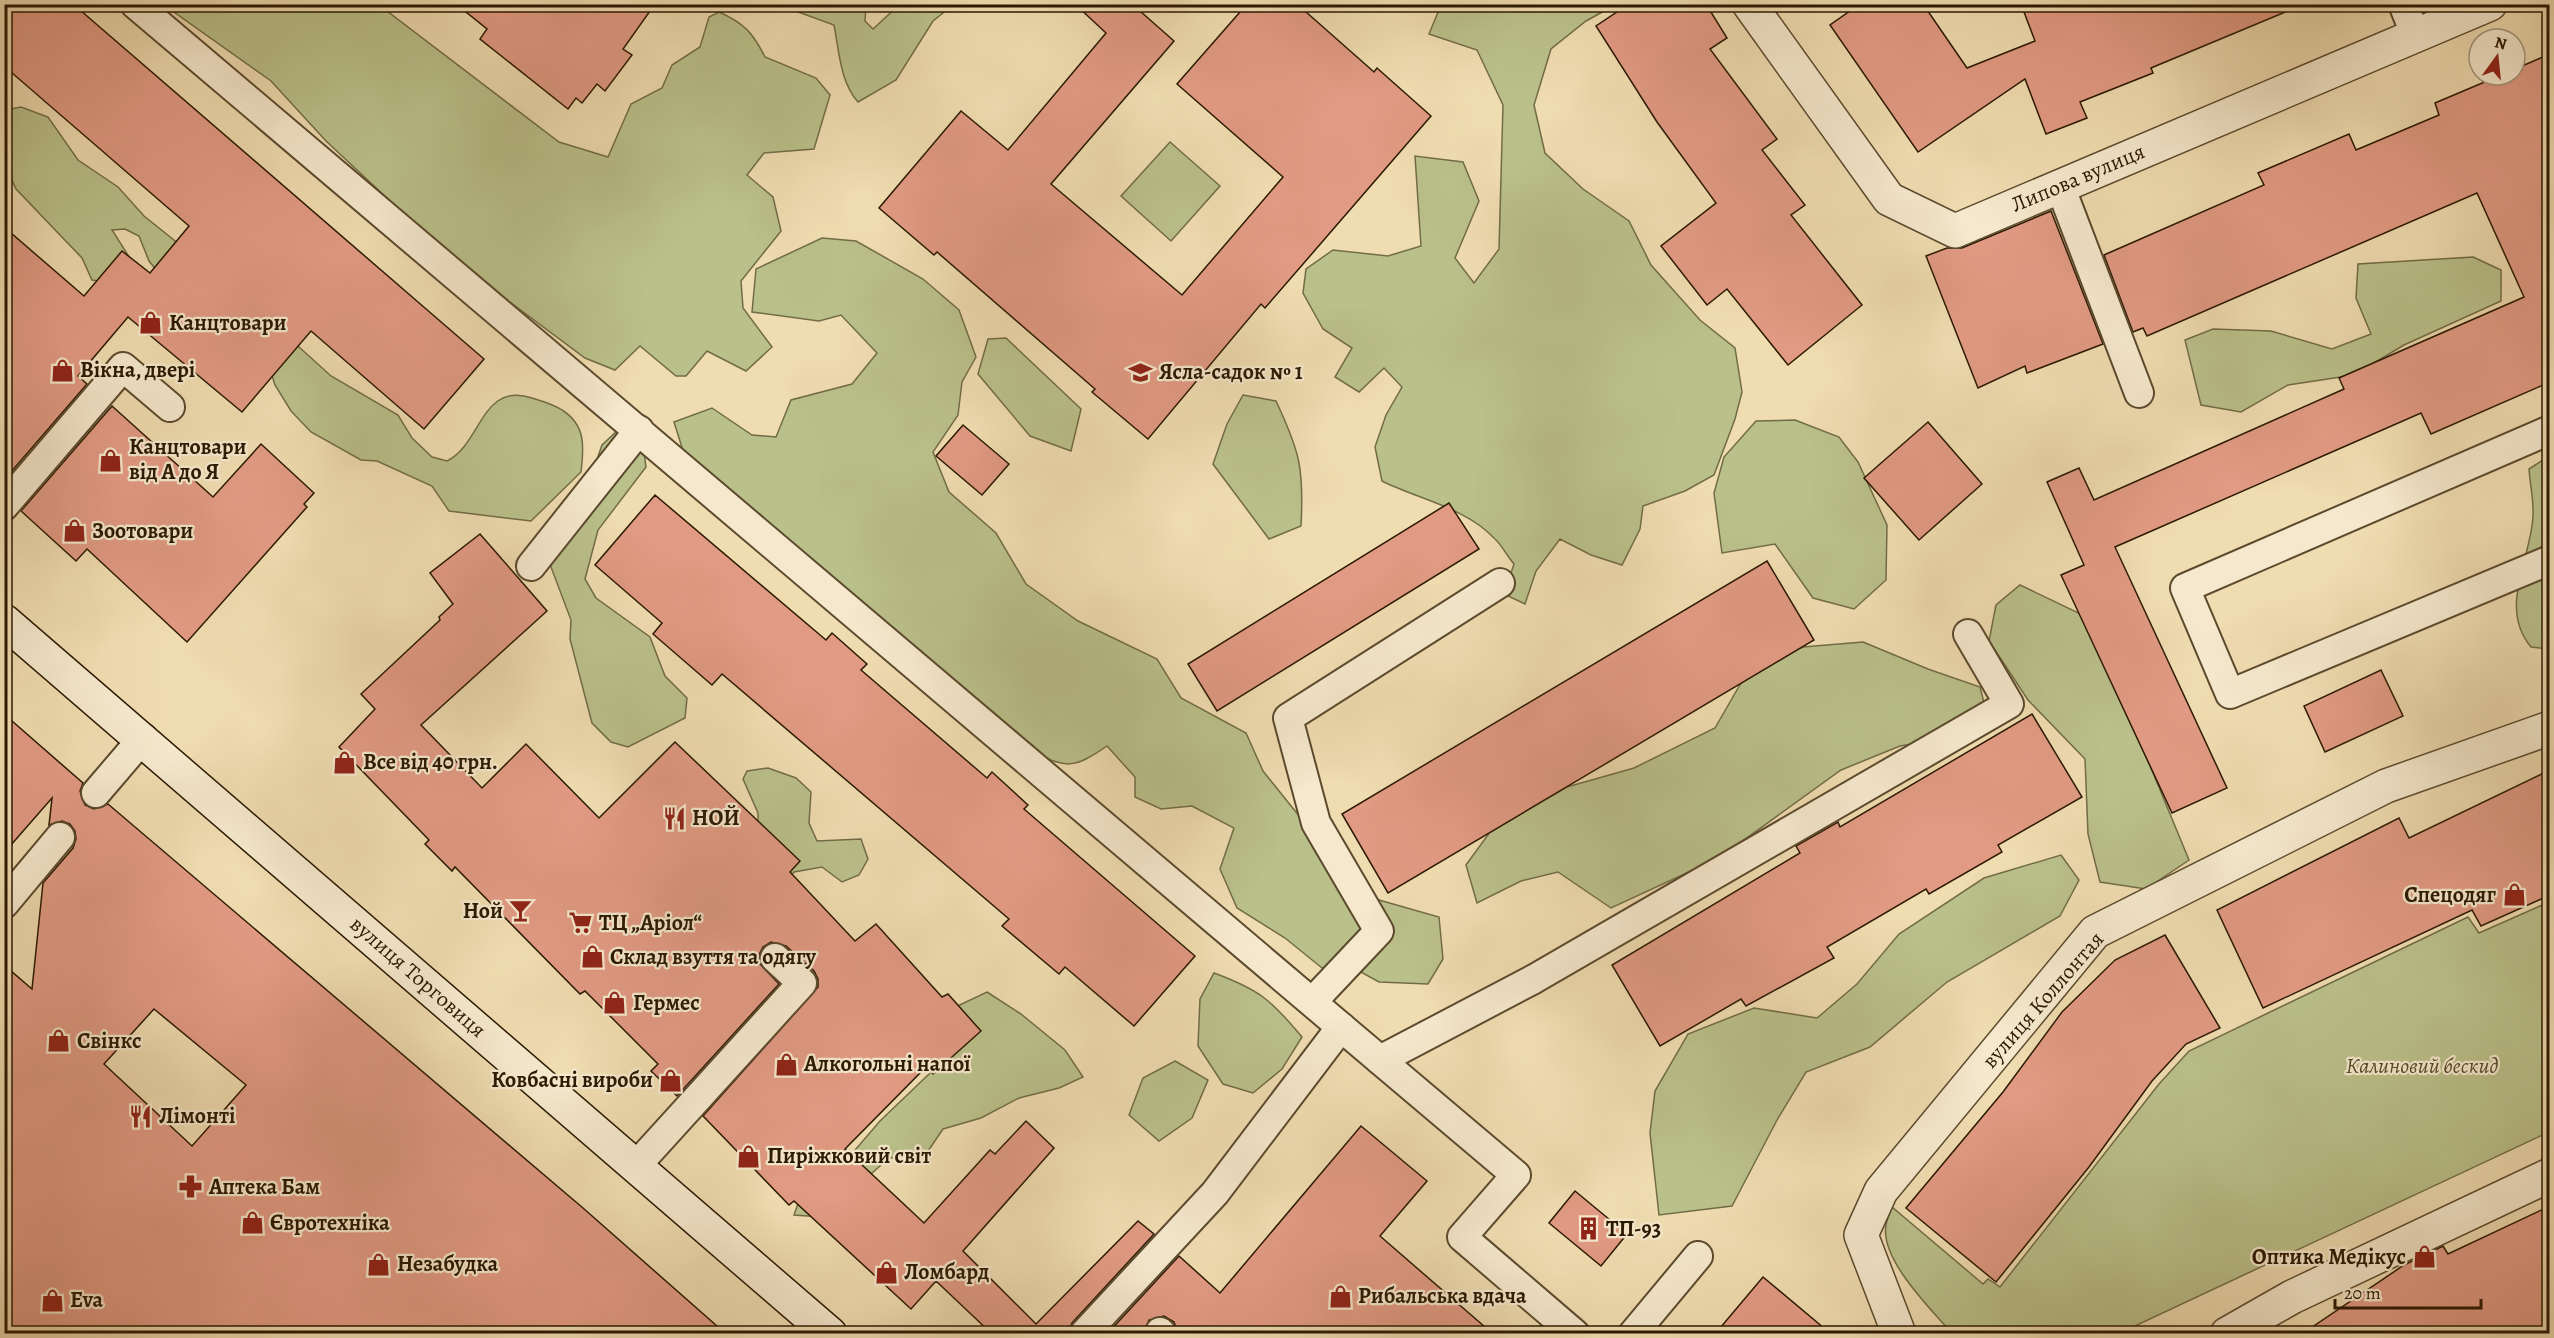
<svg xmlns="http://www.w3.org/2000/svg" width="2554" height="1338" viewBox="0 0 2554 1338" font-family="Alegreya,serif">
<rect width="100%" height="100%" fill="#efdcb0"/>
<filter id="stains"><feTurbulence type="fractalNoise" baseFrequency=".00333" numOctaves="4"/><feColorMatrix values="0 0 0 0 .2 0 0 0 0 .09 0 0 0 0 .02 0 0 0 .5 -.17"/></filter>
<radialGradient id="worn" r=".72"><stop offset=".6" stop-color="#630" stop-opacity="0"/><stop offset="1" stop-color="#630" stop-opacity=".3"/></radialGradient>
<g fill="#bac08a" stroke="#726c46" stroke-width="1.5">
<path d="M 164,5 L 379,5 L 559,142 L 608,157 L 631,104 L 662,88 L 672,65 L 700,47 L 709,17 L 719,12 C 744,23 753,33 765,57 L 816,78 L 830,95 L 814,149 L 764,153 L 747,175 L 773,197 L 781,231 L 741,281 L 743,308 L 772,347 L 746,371 L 707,351 L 686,376 L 676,376 L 640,346 L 615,370 L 585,358 L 452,259 L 326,141 L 271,81 Z"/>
<path d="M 779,5 L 866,5 L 865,21 L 873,29 L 899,5 L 953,5 L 933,21 L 896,80 L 858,102 C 840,82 839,50 834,25 Z"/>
<path d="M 1441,5 L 1615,5 L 1586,21 L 1551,49 L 1534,105 L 1545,153 L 1583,189 L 1629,221 L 1651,265 L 1700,320 L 1735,348 L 1742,392 L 1735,419 L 1714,475 L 1685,491 L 1643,506 L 1640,529 L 1622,565 L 1591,555 L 1560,539 L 1536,571 L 1525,604 L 1504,594 L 1514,564 C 1507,556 1502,545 1494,538 C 1466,508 1418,499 1382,481 L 1375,447 L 1386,415 L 1402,387 L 1384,368 L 1359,392 L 1335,377 L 1352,348 L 1323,329 L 1303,293 L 1306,269 L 1333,250 L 1388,256 L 1421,246 L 1415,156 L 1463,162 L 1479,201 L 1455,258 L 1474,283 L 1499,249 L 1503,105 L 1477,50 L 1429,34 Z"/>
<path d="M 21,107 L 48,117 L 78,160 L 118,187 L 144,216 L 235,289 L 331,376 L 398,415 L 412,438 L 432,457 L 447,461 C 482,444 481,381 532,398 C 542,401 553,404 562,410 C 586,425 584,447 581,472 L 531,521 L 449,511 L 432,486 L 377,461 L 361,460 L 311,432 L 291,411 L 275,385 L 266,357 L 167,283 L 149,261 L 139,236 L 125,229 L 112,230 L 133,263 L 122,285 L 92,280 L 82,258 L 16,189 L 5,165 L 5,110 Z"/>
<path d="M 1170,142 L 1220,186 L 1171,241 L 1121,196 Z"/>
<path d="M 822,238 L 856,241 L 923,279 L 959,310 L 976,357 L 962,382 L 958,415 L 933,452 L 949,492 L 996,533 L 1026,584 L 1078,621 L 1157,659 L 1181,698 L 1246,733 L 1263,771 L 1312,832 L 1372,898 L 1439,917 L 1443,959 L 1428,984 L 1379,982 L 1341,961 L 1322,968 L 1285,938 L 1237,908 L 1220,869 L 1234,828 L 1192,806 L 1161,809 L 1135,797 L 1135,777 L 1107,746 C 1068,773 1065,766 1024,748 L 685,457 L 674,422 L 712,408 L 752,435 L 776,437 L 791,400 L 852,384 L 877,353 L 841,315 L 819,321 L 752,312 L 756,269 Z"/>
<path d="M 2473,257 L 2501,270 L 2501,301 L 2404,345 L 2354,375 L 2288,385 L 2241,412 L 2201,405 L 2185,340 L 2213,329 L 2271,331 L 2332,349 L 2371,334 L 2356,298 L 2358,264 Z"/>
<path d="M 1006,338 L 1081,409 L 1071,451 L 1030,436 L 978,374 L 988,339 Z"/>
<path d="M 1243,395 L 1276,401 C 1300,452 1304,469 1301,526 L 1269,539 L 1213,464 L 1227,424 Z"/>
<path d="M 1795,420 L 1839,437 L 1858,462 L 1887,525 L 1886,580 L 1854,609 L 1813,598 L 1775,544 L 1722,553 L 1714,493 L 1724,457 L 1756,421 Z"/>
<path d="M 616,432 L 643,445 L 646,467 L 598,530 L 585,579 L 596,598 L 650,637 L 665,676 L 687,698 L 685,718 L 628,747 L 611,742 L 592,723 L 570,639 L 571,620 L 551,567 L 553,550 L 586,491 L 602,445 Z"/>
<path d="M 2549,456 L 2549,649 L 2531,647 C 2498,607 2531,560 2533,516 C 2534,501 2530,484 2529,469 Z"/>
<path d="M 2020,585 L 2089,618 L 2189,860 L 2146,889 L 2100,882 L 2088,834 L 2085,759 L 2028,700 L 1989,641 L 1996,605 Z"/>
<path d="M 1863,642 L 1928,669 L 1980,687 L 1987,714 L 1942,739 L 1900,746 L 1841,770 L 1719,858 L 1611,908 L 1558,872 L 1521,881 L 1477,903 L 1466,865 L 1490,832 L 1567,787 L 1634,768 L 1715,728 L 1749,669 L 1803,647 Z"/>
<path d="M 768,768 L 796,778 L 811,792 L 809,823 L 817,841 L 861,839 L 868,859 L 859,875 L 842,882 L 822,867 L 794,872 L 759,918 L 758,813 L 743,779 L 747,771 Z"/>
<path d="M 2061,855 L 2079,880 L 2060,916 L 1947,982 L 1870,1047 L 1806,1072 L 1777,1120 L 1732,1206 L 1659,1215 L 1650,1133 L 1655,1091 L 1688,1034 L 1754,1008 L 1817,1018 L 1857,984 L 1899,934 L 1984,878 Z"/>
<path d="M 2549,902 L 2549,1132 L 2120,1333 L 1944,1333 L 1948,1329 C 1927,1305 1880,1258 1886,1225 C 1887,1219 1890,1213 1892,1207 L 1983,1284 L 1988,1279 L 2000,1287 L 2159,1084 L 2189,1051 L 2468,917 L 2479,933 Z"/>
<path d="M 1214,973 C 1260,990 1271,1000 1302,1037 L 1282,1069 L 1253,1093 L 1223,1084 L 1198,1046 L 1200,999 Z"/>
<path d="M 987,992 L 1021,1014 L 1065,1050 L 1083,1077 L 1059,1088 L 1019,1098 L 981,1118 L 943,1129 L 924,1157 L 885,1158 L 880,1166 L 822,1217 L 794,1215 L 801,1195 L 831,1178 L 880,1121 L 951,1053 L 949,1010 Z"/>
<path d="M 1175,1061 L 1208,1080 L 1192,1118 L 1159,1141 L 1129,1115 L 1143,1078 Z"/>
</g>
<g fill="#e19a83" stroke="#2b1902" stroke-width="1.5" fill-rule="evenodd">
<path d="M 4,4 L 73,4 L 484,359 L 424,429 L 311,331 L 242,412 L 128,317 L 78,376 L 87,384 L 4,480 L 4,227 L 84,296 L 122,251 L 150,273 L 189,226 L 4,66 Z"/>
<path d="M 456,4 L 655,4 L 623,49 L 632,55 L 605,91 L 597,84 L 582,103 L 576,98 L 568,109 L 480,39 L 487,29 Z"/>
<path d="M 1075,4 L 1132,4 L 1174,41 L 1051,184 L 1182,295 L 1283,177 L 1177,84 L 1247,4 L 1297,4 L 1374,72 L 1377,68 L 1431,116 L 1265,308 L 1261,304 L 1148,439 L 1092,392 L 1095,389 L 937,252 L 934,255 L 879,208 L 961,111 L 1008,150 L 1106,33 Z"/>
<path d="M 1629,4 L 1706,4 L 1727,38 L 1710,49 L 1777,139 L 1762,150 L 1805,205 L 1791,215 L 1862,305 L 1788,365 L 1727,289 L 1707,305 L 1661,246 L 1716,203 L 1657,122 L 1596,26 Z"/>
<path d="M 1860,4 L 1923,4 L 1967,68 L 2035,41 L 2021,4 L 2302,5 L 2151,68 L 2153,73 L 2080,102 L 2087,118 L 2046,134 L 2025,79 L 1918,152 L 1830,25 Z"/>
<path d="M 2550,54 L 2550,382 L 2431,434 L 2421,413 L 2115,547 L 2227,788 L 2172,813 L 2061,575 L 2084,565 L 2047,482 L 2079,468 L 2094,500 L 2344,389 L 2339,378 L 2524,297 L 2477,193 L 2147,336 L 2143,328 L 2133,332 L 2104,255 L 2264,185 L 2258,173 L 2349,134 L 2356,150 L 2439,115 L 2435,103 L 2501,75 L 2515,75 L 2515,69 Z"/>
<path d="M 2051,211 L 2103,344 L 2027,373 L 2025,366 L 1978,388 L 1926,256 L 1947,248 L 1962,248 Z"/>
<path d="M 112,406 L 213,497 L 261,444 L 314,493 L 304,504 L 307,507 L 187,642 L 87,549 L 76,561 L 21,511 Z"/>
<path d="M 1928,422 L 1982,484 L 1919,540 L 1864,478 Z"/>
<path d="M 963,425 L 1009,464 L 982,495 L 936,456 Z"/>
<path d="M 655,495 L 826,640 L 832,633 L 867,664 L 861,670 L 987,778 L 992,772 L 1028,805 L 1024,809 L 1195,956 L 1134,1026 L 1065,967 L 1059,974 L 1002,926 L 1009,919 L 722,674 L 712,685 L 653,634 L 662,623 L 595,565 Z"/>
<path d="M 1449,503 L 1479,549 L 1217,711 L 1188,664 Z"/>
<path d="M 480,534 L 547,611 L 421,725 L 482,788 L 526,744 L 599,818 L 675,742 L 800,861 L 790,872 L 855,941 L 876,924 L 942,997 L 948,994 L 981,1031 L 933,1074 L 927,1066 L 845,1149 L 924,1223 L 990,1150 L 995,1154 L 1026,1121 L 1054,1148 L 963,1251 L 1036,1324 L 1138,1221 L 1154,1234 L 1072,1323 L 1068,1334 L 992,1334 L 936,1281 L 911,1309 L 794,1201 L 789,1205 L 703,1116 L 818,987 L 818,979 L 814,971 L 786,946 L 771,942 L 763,947 L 759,955 L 759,963 L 779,984 L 677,1096 L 651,1071 L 658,1064 L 585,991 L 580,994 L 455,867 L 452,871 L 425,844 L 429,840 L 339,747 L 375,709 L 361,694 L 440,620 L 439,617 L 453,604 L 430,573 Z"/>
<path d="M 1767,561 L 1814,640 L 1388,893 L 1342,814 Z"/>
<path d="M 2381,670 L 2403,716 L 2325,752 L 2304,706 Z"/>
<path d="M 4,714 L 83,783 L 80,791 L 85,805 L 94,809 L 108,804 L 583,1208 L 726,1334 L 4,1334 L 4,965 L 32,989 L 43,883 L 73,848 L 76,839 L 75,831 L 70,824 L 62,821 L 49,825 L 52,798 L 4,853 ZM 154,1009 L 246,1085 L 192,1146 L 104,1064 Z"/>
<path d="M 2032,714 L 2082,797 L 1998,845 L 2002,852 L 1929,894 L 1926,889 L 1827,947 L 1834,958 L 1746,1006 L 1741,999 L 1660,1046 L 1612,965 L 1800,853 L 1796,846 L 1838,822 L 1840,827 Z"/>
<path d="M 2550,770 L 2550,895 L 2481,926 L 2472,910 L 2263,1008 L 2217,910 L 2399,818 L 2409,838 Z"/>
<path d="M 2165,935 L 2220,1028 L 2186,1044 L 2152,1081 L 2089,1167 L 1996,1282 L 1906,1208 L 2003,1092 L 2062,1012 L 2115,960 Z"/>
<path d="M 1361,1126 L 1427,1181 L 1380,1236 L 1493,1334 L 1178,1334 L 1174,1322 L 1164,1316 L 1149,1320 L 1144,1334 L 1107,1334 L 1179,1256 L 1220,1293 Z"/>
<path d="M 1575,1191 L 1627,1234 L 1601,1266 L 1549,1223 Z"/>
<path d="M 2550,1206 L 2550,1334 L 2302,1334 L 2404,1265 L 2443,1246 L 2448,1254 Z"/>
<path d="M 1763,1277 L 1831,1334 L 1715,1334 Z"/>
</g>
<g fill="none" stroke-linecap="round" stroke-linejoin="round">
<defs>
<g id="service">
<path d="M 135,4 L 1341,1027 L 1215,1193 L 1084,1334"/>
<path d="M 2403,4 L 2416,36"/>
<path d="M 2060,186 L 2139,393"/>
<path d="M 2550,430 L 2185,588 L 2230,694 L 2550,560"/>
<path d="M 4,506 L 123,367 L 170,407"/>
<path d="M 531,566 L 639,430"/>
<path d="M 96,793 L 143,738"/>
<path d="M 4,904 L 60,837"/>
<path d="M 1313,1001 L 1379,931 L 1316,823 L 1288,718 L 1500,583"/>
<path d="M 1341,1027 L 1516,1175 L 1462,1237 L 1575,1334"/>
<path d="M 1380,1060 L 1534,979 L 2009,704 L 1968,634"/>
<path d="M 635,1167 L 802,983 L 775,958"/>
<path d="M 1160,1332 L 1162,1334"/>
<path d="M 1633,1334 L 1698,1256"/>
</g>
<g id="minor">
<path d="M 1749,4 L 1889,199 L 1955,231 L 2490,4"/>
<path d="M 1899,1334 L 1861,1235 L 1881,1191 L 2095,932 L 2386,786 L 2550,728"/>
<path d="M 2227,1334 L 2292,1297 L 2550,1175"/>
</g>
<path id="secondary" d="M 4,621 L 830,1334"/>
</defs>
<use href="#service" stroke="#5c4a2e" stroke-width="32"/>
<use href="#minor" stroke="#5c4a2e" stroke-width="36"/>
<use href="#secondary" stroke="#2b1902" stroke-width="36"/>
<use href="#service" stroke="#f5e8cc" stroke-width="28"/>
<use href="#minor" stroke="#f5e8cc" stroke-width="33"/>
<use href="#secondary" stroke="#f5e8cc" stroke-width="33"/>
</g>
<defs>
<symbol id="shop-bare" viewBox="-9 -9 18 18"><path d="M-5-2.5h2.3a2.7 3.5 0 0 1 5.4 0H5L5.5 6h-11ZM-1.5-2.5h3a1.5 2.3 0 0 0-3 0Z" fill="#8f2418" stroke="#f5e8cc" stroke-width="2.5" paint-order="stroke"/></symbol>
<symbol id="school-bare" viewBox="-9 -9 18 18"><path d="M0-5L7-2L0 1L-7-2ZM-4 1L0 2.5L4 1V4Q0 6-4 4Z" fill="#8f2418" stroke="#f5e8cc" stroke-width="2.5" paint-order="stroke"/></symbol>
<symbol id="restaurant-bare" viewBox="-9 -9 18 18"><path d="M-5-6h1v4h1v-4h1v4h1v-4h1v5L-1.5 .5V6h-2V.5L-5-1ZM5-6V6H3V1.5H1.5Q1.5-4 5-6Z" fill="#8f2418" stroke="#f5e8cc" stroke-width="2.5" paint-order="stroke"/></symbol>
<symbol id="bar-bare" viewBox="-9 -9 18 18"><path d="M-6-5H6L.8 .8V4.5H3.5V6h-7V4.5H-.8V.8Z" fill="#8f2418" stroke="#f5e8cc" stroke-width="2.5" paint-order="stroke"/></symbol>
<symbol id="supermarket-bare" viewBox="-9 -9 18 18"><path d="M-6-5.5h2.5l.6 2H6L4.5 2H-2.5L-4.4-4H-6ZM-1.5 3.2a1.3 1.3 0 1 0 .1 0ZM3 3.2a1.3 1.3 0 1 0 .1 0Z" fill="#8f2418" stroke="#f5e8cc" stroke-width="2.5" paint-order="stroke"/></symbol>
<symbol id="pharmacy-bare" viewBox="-9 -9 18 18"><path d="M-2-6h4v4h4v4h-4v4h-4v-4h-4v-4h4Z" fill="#8f2418" stroke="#f5e8cc" stroke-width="2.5" paint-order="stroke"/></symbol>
<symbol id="building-bare" viewBox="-9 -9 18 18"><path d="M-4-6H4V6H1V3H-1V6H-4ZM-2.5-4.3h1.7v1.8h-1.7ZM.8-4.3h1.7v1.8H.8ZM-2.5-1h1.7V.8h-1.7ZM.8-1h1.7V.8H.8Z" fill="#8f2418" stroke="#f5e8cc" stroke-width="2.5" paint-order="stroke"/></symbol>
</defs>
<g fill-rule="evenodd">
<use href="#shop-bare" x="134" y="306" width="33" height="33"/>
<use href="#shop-bare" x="46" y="354" width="33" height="33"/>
<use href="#school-bare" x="1124" y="356" width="33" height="33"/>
<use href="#shop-bare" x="94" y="444" width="33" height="33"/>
<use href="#shop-bare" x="58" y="514" width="33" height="33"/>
<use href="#shop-bare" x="328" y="746" width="33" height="33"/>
<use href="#restaurant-bare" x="658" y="802" width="33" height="33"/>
<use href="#shop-bare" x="2498" y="878" width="33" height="33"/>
<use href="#bar-bare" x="504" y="894" width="33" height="33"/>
<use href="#supermarket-bare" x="564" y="906" width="33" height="33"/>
<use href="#shop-bare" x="576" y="940" width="33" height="33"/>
<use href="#shop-bare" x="598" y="986" width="33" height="33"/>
<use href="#shop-bare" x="42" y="1024" width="33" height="33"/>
<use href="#shop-bare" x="770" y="1048" width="33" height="33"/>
<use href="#shop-bare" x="654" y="1064" width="33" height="33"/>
<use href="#restaurant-bare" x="124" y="1100" width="33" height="33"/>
<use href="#shop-bare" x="732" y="1140" width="33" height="33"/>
<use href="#pharmacy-bare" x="174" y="1170" width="33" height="33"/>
<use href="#shop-bare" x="236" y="1206" width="33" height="33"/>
<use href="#building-bare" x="1572" y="1212" width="33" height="33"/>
<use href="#shop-bare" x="2408" y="1240" width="33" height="33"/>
<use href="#shop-bare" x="362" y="1248" width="33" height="33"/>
<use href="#shop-bare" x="870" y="1256" width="33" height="33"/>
<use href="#shop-bare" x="1324" y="1280" width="33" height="33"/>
<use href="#shop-bare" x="36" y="1284" width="33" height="33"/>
</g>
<g text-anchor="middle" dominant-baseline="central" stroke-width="4.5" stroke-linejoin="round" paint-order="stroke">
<g font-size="22" fill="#2b1902" stroke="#f5e8cc">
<text transform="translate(2078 178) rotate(-23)">Липова вулиця</text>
<text transform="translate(418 977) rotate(41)">вулиця Торговиця</text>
<text transform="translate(2043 1000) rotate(-49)">вулиця Коллонтая</text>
</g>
<g font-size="22" font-weight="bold" fill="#2b1902" stroke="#f5e8cc" text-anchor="start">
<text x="169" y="323">Канцтовари</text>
<text x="80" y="370">Вікна, двері</text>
<text x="1159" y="372">Ясла-садок № 1</text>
<text x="129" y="447">Канцтовари<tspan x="129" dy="25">від А до Я</tspan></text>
<text x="92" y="531">Зоотовари</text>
<text x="363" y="762">Все від 40 грн.</text>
<text x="692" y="818">НОЙ</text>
<text x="2496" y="895" text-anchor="end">Спецодяг</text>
<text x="503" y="911" text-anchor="end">Ной</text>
<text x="599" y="923">ТЦ „Аріол“</text>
<text x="610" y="957">Склад взуття та одягу</text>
<text x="633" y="1003">Гермес</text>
<text x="77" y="1041">Свінкс</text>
<text x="804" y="1064">Алкогольні напої</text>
<text x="653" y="1080" text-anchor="end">Ковбасні вироби</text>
<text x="159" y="1116">Лімонті</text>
<text x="767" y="1156">Пиріжковий світ</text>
<text x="209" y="1187">Аптека Бам</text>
<text x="270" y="1223">Євротехніка</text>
<text x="1606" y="1229">ТП-93</text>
<text x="2406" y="1257" text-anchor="end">Оптика Медікус</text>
<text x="397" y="1264">Незабудка</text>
<text x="904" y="1272">Ломбард</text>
<text x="1358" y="1296">Рибальська вдача</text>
<text x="70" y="1300">Eva</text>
</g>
<g font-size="22" font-style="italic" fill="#564b2b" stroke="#f5e8cc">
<text x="2422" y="1066">Калиновий бескид</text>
</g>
</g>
<rect width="2554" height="1338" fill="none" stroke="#efdcb0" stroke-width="24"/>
<rect x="6" y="6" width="2542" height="1326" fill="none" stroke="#2b1902" stroke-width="3"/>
<rect x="12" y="12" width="2530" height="1314" fill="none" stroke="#2b1902" stroke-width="1.5"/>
<g transform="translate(2497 57) rotate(15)"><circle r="28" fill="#f5e8cc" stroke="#a4957b" stroke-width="1.5"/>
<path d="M0-4.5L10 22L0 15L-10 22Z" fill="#8f2418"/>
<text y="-9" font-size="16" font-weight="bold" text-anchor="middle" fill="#2b1902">N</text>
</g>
<path d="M2335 1299v9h146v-9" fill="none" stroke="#2b1902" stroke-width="3"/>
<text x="2344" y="1299" font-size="18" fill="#2b1902" stroke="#f5e8cc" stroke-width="4.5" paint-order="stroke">20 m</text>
<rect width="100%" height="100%" filter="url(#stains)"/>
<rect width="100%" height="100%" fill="url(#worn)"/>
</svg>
